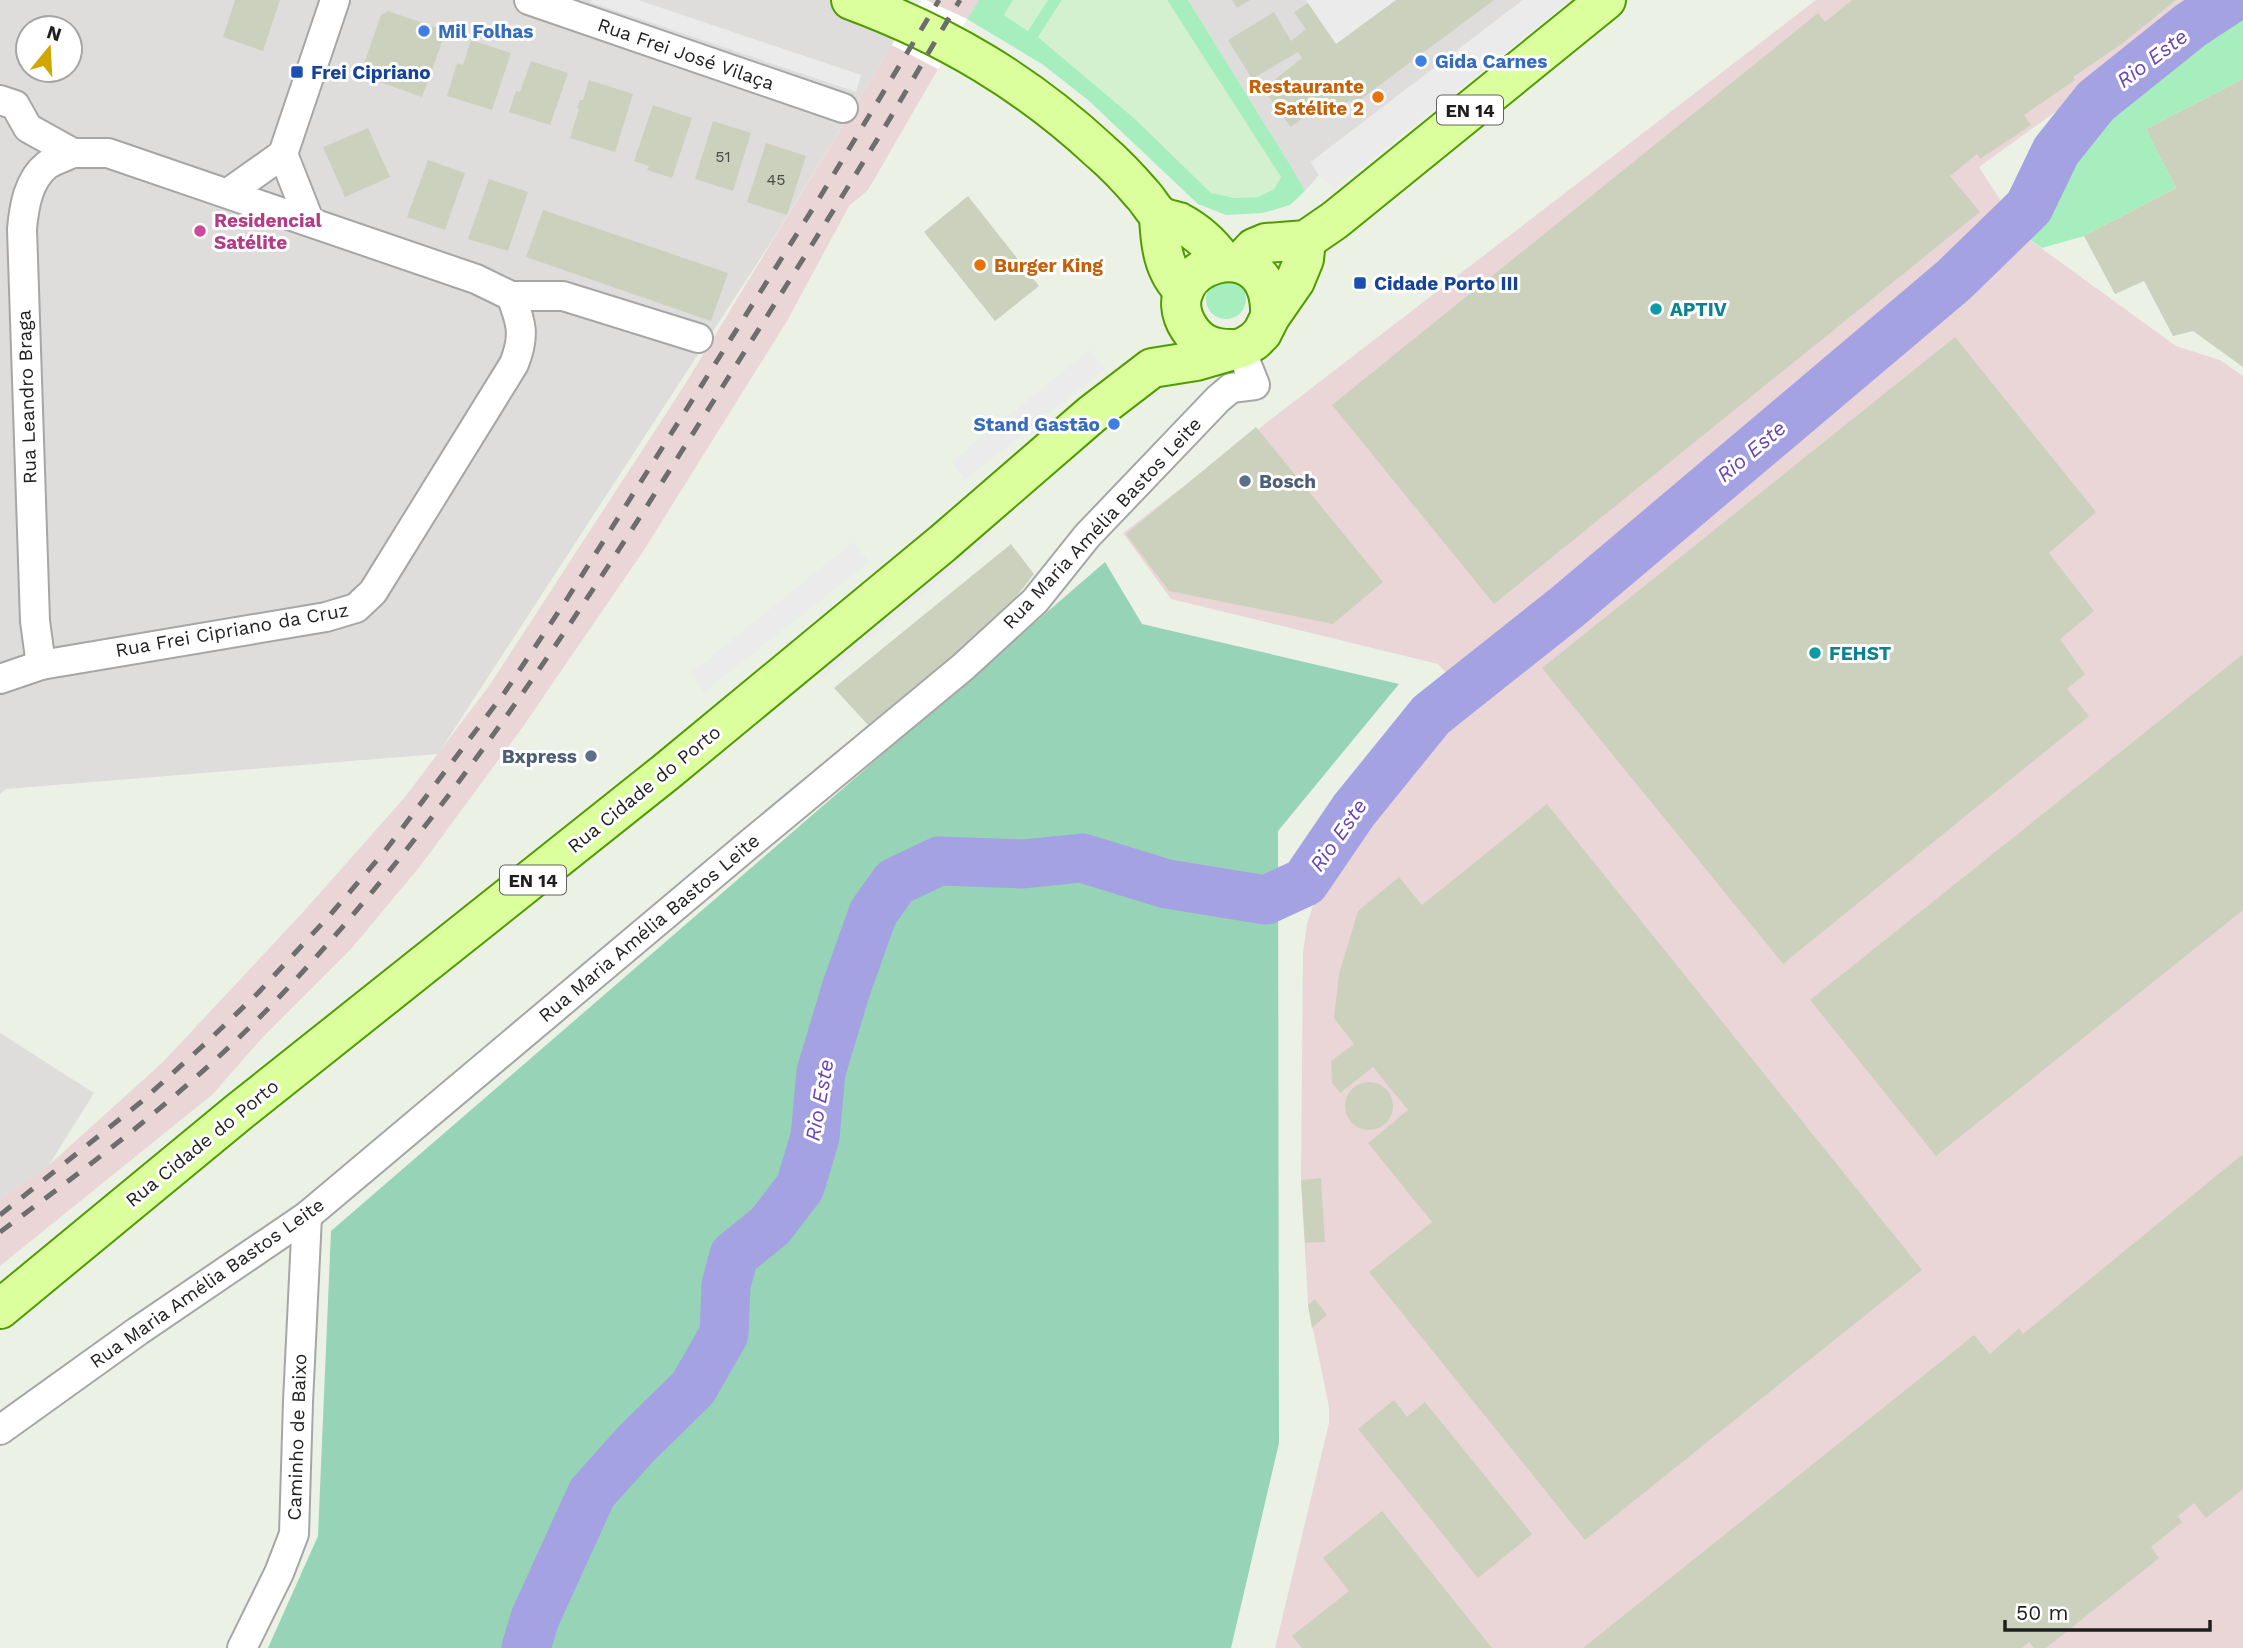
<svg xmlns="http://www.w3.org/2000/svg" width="2243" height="1648" viewBox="0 0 2243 1648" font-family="'Work Sans',sans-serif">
<rect width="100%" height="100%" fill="#ebf1e5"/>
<g fill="#dedddc" fill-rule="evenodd">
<path d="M 0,0 L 851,0 L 903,19 L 892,45 L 775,236 L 438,754 L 6,789 L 0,794 ZM 28,28 L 70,28 L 70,70 L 28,70 Z"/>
<path d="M 1188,0 L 1306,0 L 1336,44 L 1396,0 L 1523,0 L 1311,162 L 1319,175 L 1305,191 L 1292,168 Z"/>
<path d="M 0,1033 L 94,1093 L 49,1165 L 0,1199 Z"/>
</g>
<g fill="#ead6d7">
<path d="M 926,0 L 979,0 L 967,19 Z"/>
<path d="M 1816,0 L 2210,0 L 1979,167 L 2023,235 L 2176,346 L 2220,360 L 2243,376 L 2243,1648 L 1275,1648 L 1329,1423 L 1329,1407 L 1308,1305 L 1301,1180 L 1303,953 L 1307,924 L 1315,900 L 1331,876 L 1384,805 L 1471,700 L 1438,664 L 1171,599 L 1123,533 Z"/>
<path d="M 892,45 L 938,69 L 868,190 L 849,206 L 787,321 L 644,550 L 522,728 L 421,865 L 351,949 L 262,1038 L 213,1094 L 0,1266 L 0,1199 L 49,1165 L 163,1062 L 304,911 L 405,797 L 489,686 L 684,386 Z"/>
</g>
<g fill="#d3f1cf">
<path d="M 1013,0 L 1048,0 L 1029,31 L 1004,15 Z"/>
<path d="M 1062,0 L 1167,0 L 1281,177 L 1274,189 L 1258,197 L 1235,198 L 1211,193 L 1135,119 L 1038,37 Z"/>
</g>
<g fill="#a7eebe">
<path d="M 979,0 L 1013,0 L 1004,15 L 1028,31 L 1048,0 L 1062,0 L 1038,37 L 1135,119 L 1211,193 L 1235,198 L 1258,197 L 1274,189 L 1281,177 L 1167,0 L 1188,0 L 1292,168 L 1305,191 L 1290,205 L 1263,213 L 1226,215 L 1198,204 L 1088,100 L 1042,64 L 967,19 Z"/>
<path d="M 2243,7 L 2243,79 L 2146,129 L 2176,188 L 2084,236 L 2042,248 L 2023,235 L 2050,210 L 2070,152 L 2105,106 L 2178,48 Z"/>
<circle cx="1226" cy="299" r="20"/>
</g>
<path fill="#97d3b6" d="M 1105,562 L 1142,624 L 1399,684 L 1278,831 L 1279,1443 L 1231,1648 L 268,1648 L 318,1536 L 331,1231 Z"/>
<g fill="#ebebeb">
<path d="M 591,0 L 638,0 L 861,75 L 856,92 L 590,2 Z"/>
<path d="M 1306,0 L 1396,0 L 1336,44 Z"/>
<path d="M 1523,0 L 1571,0 L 1334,189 L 1319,175 L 1311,162 Z"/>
<path d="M 1090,350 L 1105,369 L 965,480 L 952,461 Z"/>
<path d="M 987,529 L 990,537 L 822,677 L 815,668 Z"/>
<path d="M 853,542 L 869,562 L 704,692 L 691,673 Z"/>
</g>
<path fill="#fff" d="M 922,0 L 926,0 L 967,19 L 938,69 L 892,45 Z"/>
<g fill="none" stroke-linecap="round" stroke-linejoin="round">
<path stroke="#a4a2e2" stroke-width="49" d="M 526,1648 L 535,1618 L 592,1493 L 636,1444 L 693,1388 L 724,1334 L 726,1285 L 734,1255 L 770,1226 L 800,1187 L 815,1137 L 821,1072 L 846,989 L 873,913 L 895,882 L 939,861 L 1023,864 L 1082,858 L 1167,884 L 1266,900 L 1305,882 L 1354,810 L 1431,715 L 1567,607 L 1954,280 L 2029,207 L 2056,151 L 2096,101 L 2191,25 L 2229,0"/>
</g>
<g fill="#ccd1be">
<path d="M 235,0 L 280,0 L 263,51 L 223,37 Z"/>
<path d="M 1232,0 L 1250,0 L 1237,8 Z"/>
<path d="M 1396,0 L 1494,0 L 1353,105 L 1350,100 L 1337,110 L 1333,104 L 1320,113 L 1316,108 L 1291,127 L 1263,89 L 1302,58 L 1298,52 L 1252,79 L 1228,40 L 1274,12 L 1291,41 L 1306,29 L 1294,12 L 1308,3 L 1336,44 Z"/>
<path d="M 1852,0 L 2176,0 L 2123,43 L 2073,77 L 2075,80 L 2024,115 L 2031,125 L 1980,159 L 1977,154 L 1950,176 L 1980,212 L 1494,604 L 1332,405 L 1818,13 L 1825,22 Z"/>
<path d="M 388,11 L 446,31 L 422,97 L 360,75 L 381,15 Z"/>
<path d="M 471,40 L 511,53 L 492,110 L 447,96 L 457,63 L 463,65 Z"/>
<path d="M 531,61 L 568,73 L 550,125 L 509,112 L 516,91 L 520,92 Z"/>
<path d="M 2243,79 L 2243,367 L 2193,331 L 2173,336 L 2144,281 L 2115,294 L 2084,236 L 2176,188 L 2146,129 Z"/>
<path d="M 589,80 L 633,94 L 615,152 L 570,138 L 579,109 L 577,108 L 580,100 L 583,100 Z"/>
<path d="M 653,105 L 692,118 L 672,178 L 647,170 L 649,166 L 634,161 Z"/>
<path d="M 713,121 L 751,133 L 733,191 L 695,179 Z"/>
<path d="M 368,128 L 390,177 L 345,197 L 323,147 Z"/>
<path d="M 766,143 L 806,156 L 787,215 L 747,202 Z"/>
<path d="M 428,160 L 465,173 L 445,230 L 407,217 Z"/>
<path d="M 489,179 L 528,192 L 508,251 L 468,239 Z"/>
<path d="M 968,196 L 1039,286 L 995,321 L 924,232 Z"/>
<path d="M 543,210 L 728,273 L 711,321 L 526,257 Z"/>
<path d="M 1955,337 L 2096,512 L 2049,553 L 2094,611 L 2060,639 L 2085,674 L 2067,689 L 2089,716 L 1783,964 L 1542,668 Z"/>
<path d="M 1256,427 L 1383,582 L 1333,624 L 1169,591 L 1126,534 Z"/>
<path d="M 1011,544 L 1034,574 L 1002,615 L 868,725 L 834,688 Z"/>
<path d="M 2243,654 L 2243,910 L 1936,1156 L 1810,1000 Z"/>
<path d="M 1547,804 L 1922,1270 L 1585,1540 L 1369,1272 L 1432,1222 L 1368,1143 L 1408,1110 L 1373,1067 L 1340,1093 L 1332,1083 L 1331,1061 L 1354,1044 L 1334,1018 L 1339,974 L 1358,911 L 1399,877 L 1422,905 Z"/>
<circle cx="1369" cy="1106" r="24"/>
<path d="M 2243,1154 L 2243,1489 L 2206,1518 L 2194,1503 L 2178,1516 L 2182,1522 L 2151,1547 L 2159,1558 L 2046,1648 L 2034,1648 L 2029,1642 L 2022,1648 L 1583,1648 L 1974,1335 L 1990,1354 L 2019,1328 L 2023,1334 Z"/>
<path d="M 1321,1178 L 1325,1242 L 1305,1243 L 1301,1180 Z"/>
<path d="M 1315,1299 L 1327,1315 L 1312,1328 L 1308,1305 Z"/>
<path d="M 1394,1400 L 1407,1417 L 1425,1402 L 1532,1534 L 1478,1578 L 1358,1429 Z"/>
<path d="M 1382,1511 L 1492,1648 L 1302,1648 L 1292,1636 L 1349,1591 L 1323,1558 Z"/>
</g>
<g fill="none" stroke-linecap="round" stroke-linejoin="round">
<defs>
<g id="street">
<path d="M 529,0 L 843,108"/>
<path d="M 0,100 L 15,105 L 28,128 L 73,153 L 108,153 L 476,279 L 511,296 L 563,296 L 698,338"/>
<path d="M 283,154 L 335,0"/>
<path d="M 283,154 L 309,220"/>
<path d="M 228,193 L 283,154"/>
<path d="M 41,665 L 35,621 L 22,229 C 24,207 28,180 47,165 C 54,160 65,157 73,153"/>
<path d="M 0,679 L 41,665 L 326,617 L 356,608 L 373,592 L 514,364 C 525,336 522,324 511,296"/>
<path d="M 0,1430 L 138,1331 L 307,1216 L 747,846 L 963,667 L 1035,601 L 1087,536 L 1218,399 L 1231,388 L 1255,385 L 1247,365 L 1244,347"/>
<path d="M 242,1648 L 279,1573 L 294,1534 L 298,1402 L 307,1216"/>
</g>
<g id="primary">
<path d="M 851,0 C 946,35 1027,83 1101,152 C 1116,165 1130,180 1142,194 C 1148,200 1153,210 1159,215 C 1164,219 1173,220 1179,222 C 1198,232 1211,244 1223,261"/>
<path d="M 1159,215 C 1160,243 1163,272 1184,291"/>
<path d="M 1240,263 L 1254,248 L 1266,243 L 1306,240 L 1335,220 L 1606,0"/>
<path d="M 1231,349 C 1213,349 1199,344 1189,328 C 1149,266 1274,223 1270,317"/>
<path d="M 0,1309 L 240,1111 L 666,772 L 943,543 L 1092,414 L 1152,368 L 1196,361 L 1244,347 L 1254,341 L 1262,333 L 1270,317 L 1295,281 L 1304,259 L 1306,240"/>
</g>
</defs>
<use href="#street" stroke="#a6a6a6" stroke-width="32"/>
<use href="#primary" stroke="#519b00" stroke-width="42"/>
<use href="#street" stroke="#fff" stroke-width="28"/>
<use href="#primary" stroke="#daff9c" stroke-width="38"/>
<g stroke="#6d6d6d" stroke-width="5" stroke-dasharray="14 14" stroke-linecap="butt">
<path d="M 0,1215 L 141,1102 L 208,1041 L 258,993 L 330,915 L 385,851 L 505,692 L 567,599 L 817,202 L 939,0"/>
<path d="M 0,1232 C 99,1159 200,1082 284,992 C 434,832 556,650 673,465 C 738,362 803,260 867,156 C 899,105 928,52 960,0"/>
</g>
</g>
<g fill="#3f7fe0" stroke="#fff" stroke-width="2.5">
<circle cx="424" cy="31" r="7"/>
<circle cx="1421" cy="61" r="7"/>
<circle cx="1114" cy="424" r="7"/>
</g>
<g fill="#1a4fb4" stroke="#fff" stroke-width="2.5">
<rect x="290" y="65" width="14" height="14" rx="3.5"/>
<rect x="1353" y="276" width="14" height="14" rx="3.5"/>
</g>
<g fill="#e8710a" stroke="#fff" stroke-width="2.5">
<circle cx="1378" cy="97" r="7"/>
<circle cx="980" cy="265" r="7"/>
</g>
<circle fill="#d1479c" stroke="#fff" stroke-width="2.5" cx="200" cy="231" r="7"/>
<g fill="#0f9aa8" stroke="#fff" stroke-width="2.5">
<circle cx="1656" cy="309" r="7"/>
<circle cx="1815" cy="653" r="7"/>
</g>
<g fill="#5c6f8a" stroke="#fff" stroke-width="2.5">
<circle cx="1245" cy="481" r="7"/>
<circle cx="591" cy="756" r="7"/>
</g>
<g text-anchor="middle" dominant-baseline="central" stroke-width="6" stroke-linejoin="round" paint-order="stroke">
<g font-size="16" fill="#4a4c47">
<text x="723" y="156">51</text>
<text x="776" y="179">45</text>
</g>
<g fill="#fff" stroke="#626262" stroke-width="2">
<rect x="1437" y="95.5" width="66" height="29" rx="5"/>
<rect x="500" y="865.5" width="66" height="29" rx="5"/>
</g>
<g font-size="18" font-weight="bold" fill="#1f1f1f">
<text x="1470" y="110">EN 14</text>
<text x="533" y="880">EN 14</text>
</g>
<g font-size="19" font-weight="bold" fill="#366cbe" stroke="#fff" text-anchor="start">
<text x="438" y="31">Mil Folhas</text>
<text x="1435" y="61">Gida Carnes</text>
<text x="1100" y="424" text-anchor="end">Stand Gastāo</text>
</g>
<g font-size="19" fill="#1f1f1f" stroke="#fff">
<text transform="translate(686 54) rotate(19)">Rua Frei José Vilaça</text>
<text transform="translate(27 397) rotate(-92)">Rua Leandro Braga</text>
<text transform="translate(1102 523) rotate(-47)">Rua Maria Amélia Bastos Leite</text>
<text transform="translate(232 630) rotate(-10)">Rua Frei Cipriano da Cruz</text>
<text transform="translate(644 789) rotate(-39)">Rua Cidade do Porto</text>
<text transform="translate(649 928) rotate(-40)">Rua Maria Amélia Bastos Leite</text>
<text transform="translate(202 1143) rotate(-39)">Rua Cidade do Porto</text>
<text transform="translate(207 1283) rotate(-35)">Rua Maria Amélia Bastos Leite</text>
<text transform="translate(297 1437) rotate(-88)">Caminho de Baixo</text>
</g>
<g font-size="19" font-weight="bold" fill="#164399" stroke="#fff" text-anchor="start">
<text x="311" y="72">Frei Cipriano</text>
<text x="1374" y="283">Cidade Porto III</text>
</g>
<g font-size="19" font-weight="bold" fill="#c56008" stroke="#fff" text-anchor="end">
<text x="1364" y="86">Restaurante<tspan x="1364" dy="22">Satélite 2</tspan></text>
<text x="994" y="265" text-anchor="start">Burger King</text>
</g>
<g font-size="19" font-weight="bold" fill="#b23c85" stroke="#fff" text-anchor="start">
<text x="214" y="220">Residencial<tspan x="214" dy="22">Satélite</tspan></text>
</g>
<g font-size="19" font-weight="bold" fill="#0d838f" stroke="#fff" text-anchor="start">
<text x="1670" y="309">APTIV</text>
<text x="1829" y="653">FEHST</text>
</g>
<g font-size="19" font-weight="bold" fill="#4e5e75" stroke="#fff" text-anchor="start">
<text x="1259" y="481">Bosch</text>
<text x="577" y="756" text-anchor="end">Bxpress</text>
</g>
<g font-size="21" font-style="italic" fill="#6744b7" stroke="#fff">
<text transform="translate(2152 58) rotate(-37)">Rio Este</text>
<text transform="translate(1751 451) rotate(-40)">Rio Este</text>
<text transform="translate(1338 835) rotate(-55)">Rio Este</text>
<text transform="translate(819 1100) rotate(-80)">Rio Este</text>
</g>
</g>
<g transform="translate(49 49) rotate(18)"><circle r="33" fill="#ffffff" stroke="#a5a5a5" stroke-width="2"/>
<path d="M0-5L12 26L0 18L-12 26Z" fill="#cfa700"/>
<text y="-10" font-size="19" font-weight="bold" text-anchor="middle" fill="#1f1f1f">N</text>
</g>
<path d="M2005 1620v10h205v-10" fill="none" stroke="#1f1f1f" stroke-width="3.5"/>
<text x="2016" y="1620" font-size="21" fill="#1f1f1f" stroke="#ffffff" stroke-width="5" paint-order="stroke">50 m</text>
</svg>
